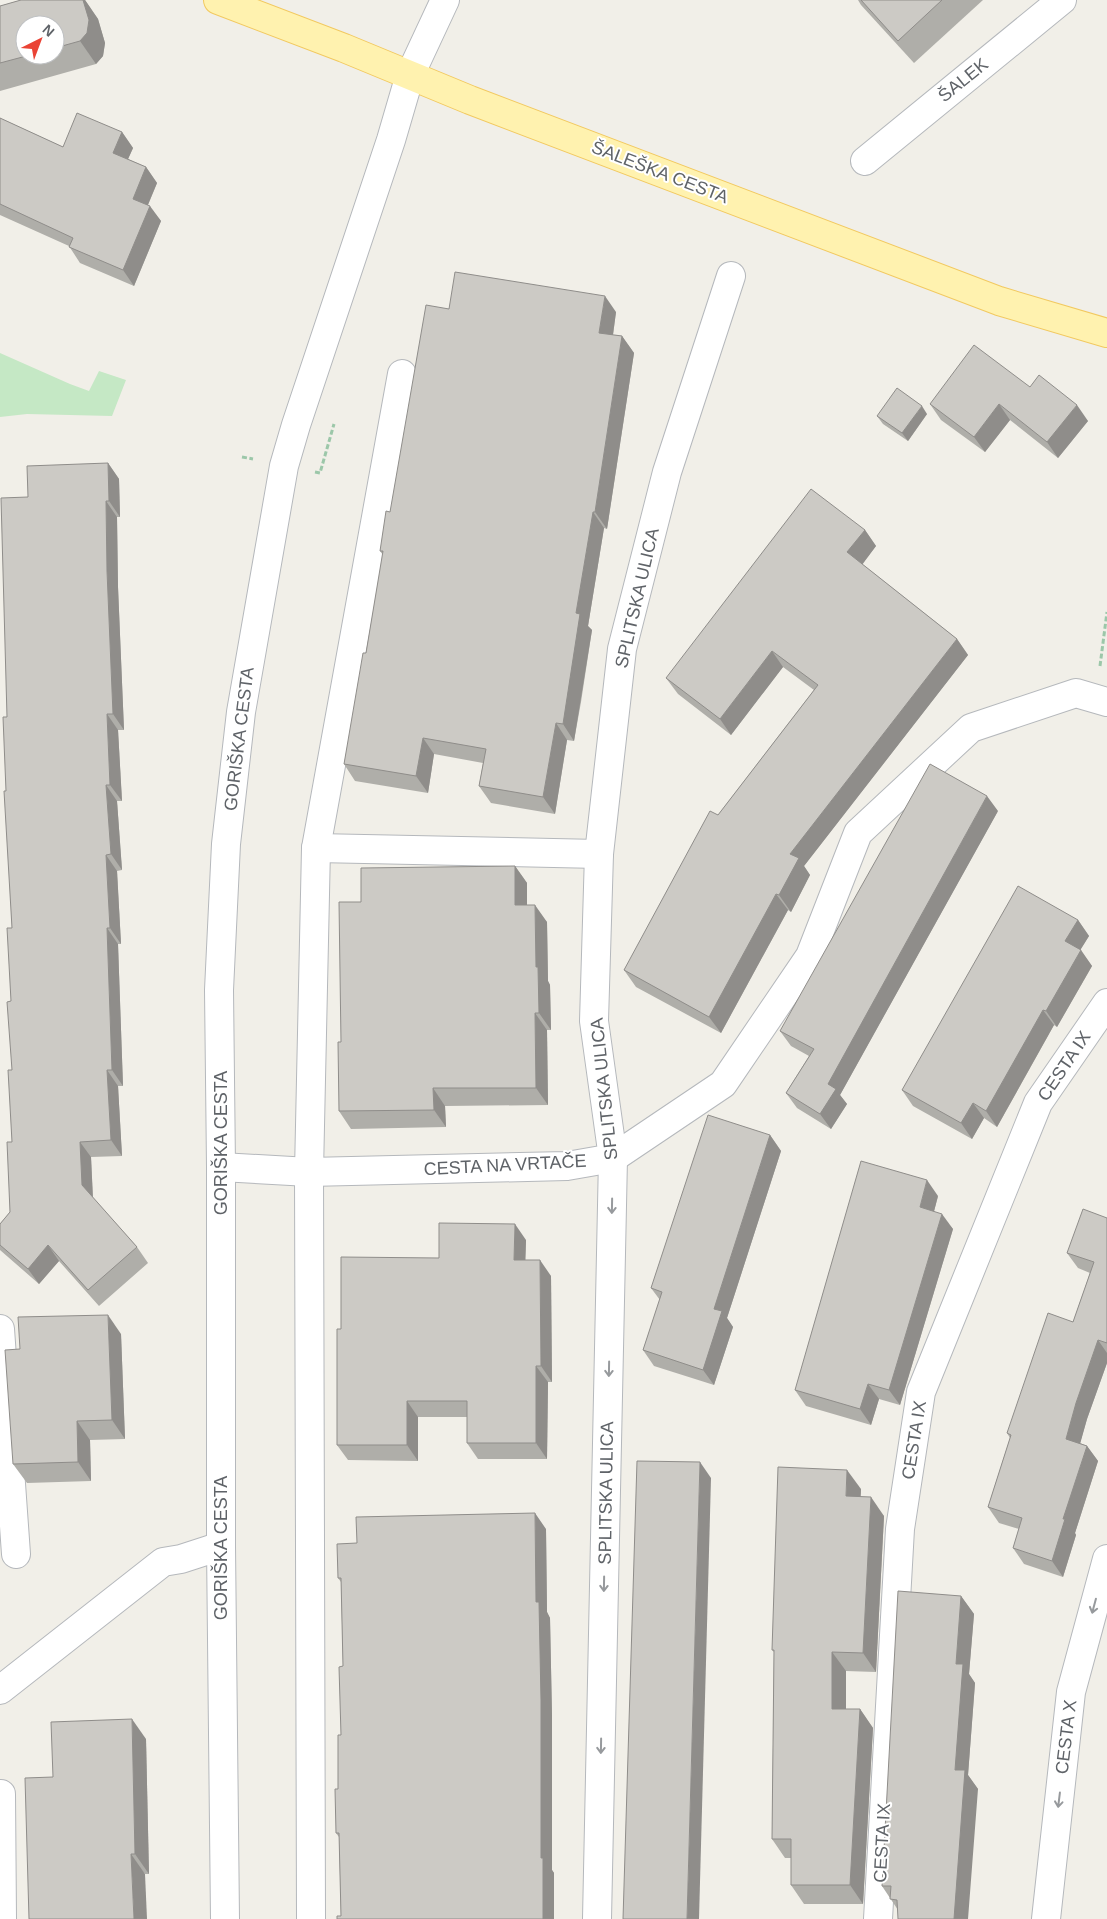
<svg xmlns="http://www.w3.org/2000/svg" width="1107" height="1919" viewBox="0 0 1107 1919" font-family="Arial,sans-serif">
<rect width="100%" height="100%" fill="#f1efe8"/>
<path fill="#c5e8c5" d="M 0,353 L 70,384 L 89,391 L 99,371 L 126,380 L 112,416 L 27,414 L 0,417 Z"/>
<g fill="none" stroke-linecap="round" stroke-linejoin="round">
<defs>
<g id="minor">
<path d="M 865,161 L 1062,0"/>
<path d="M 316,848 L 599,854"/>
<path d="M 221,1167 L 309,1172 L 567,1166 L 613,1158 L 723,1084 L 810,956 L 858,833 L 971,728 L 1076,693 L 1107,702"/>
<path d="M 0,1329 L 16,1554"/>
<path d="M 0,1690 L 163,1562 L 181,1559 L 221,1546"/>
<path d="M 1,1794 L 2,1919"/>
<path d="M 311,1919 L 309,1172 L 316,848 L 402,374"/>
<path d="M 597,1919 L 613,1158 L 594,1021 L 599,854 L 622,649 L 667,472 L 731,276"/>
<path d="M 878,1919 L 900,1529 L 921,1392 L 1038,1103 L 1107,1003"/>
<path d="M 1046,1919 L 1071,1692 L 1107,1559"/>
</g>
<path id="tertiary" d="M 225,1919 L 221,1546 L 221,1167 L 219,990 L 226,844 L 241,712 L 284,466 L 296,425 L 391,140 L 410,75 L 445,0"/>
<path id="primary" d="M 218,0 L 344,48 L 470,100 L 999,301 L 1107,333"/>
</defs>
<use href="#minor" stroke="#b5b8bc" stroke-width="30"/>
<use href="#tertiary" stroke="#b5b8bc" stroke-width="30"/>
<use href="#primary" stroke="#f2c960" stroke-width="30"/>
<g stroke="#9cc7a9" stroke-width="3" stroke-dasharray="5 2.5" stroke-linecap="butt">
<path d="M 242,457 L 253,459"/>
<path d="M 315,472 L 320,473 L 334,424"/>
<path d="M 1100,666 L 1107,612"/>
</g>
<use href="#minor" stroke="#fff" stroke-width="28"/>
<use href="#tertiary" stroke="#fff" stroke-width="28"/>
<use href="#primary" stroke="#fff2af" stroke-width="28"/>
</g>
<g fill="#afaea9" fill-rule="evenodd">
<path d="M 21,0 L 85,0 L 98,19 L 105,43 L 103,56 L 96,64 L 0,91 L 0,6 ZM 55,25 L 55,55 L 25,55 Z"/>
<path d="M 858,0 L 983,0 L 914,63 L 861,5 Z"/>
<path d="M 0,118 L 63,147 L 122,132 L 133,148 L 128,159 L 146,167 L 157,183 L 148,205 L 161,221 L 134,286 L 80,263 L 69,246 L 0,215 Z"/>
<path d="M 449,309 L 616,312 L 613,335 L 622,336 L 634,353 L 607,529 L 604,528 L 588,626 L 592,630 L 581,702 L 574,741 L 567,740 L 555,814 L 491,803 L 479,786 L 483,763 L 434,754 L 428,793 L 355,781 L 344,764 L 366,653 L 383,555 L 380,551 L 390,512 Z"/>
<path d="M 1030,387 L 1088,421 L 1058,458 L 1010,420 L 985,452 L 941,420 L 930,404 Z"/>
<path d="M 927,414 L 908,441 L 883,424 L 877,416 Z"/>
<path d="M 108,463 L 119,479 L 120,517 L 117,517 L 118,587 L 124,730 L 118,730 L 122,801 L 117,801 L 122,870 L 117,871 L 121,944 L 118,944 L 123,1086 L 118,1086 L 122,1156 L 91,1157 L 93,1198 L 137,1247 L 148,1263 L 99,1306 L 59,1261 L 39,1284 L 0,1250 L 0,1224 L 10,1212 L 12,1142 L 12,928 L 6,791 L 7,717 L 28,497 Z"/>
<path d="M 865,530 L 876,546 L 862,564 L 957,639 L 968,655 L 804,866 L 810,875 L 791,912 L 788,910 L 721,1033 L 636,987 L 624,970 L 718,815 L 814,690 L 783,667 L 731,735 L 678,694 L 666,678 Z"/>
<path d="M 998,811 L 840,1095 L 847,1104 L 831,1129 L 797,1108 L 786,1093 L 809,1056 L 791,1046 L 780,1031 Z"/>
<path d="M 515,866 L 527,883 L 527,905 L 547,922 L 548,981 L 550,985 L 551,1030 L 547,1030 L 548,1105 L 445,1106 L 446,1127 L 351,1129 L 339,1111 L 341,1042 L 361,902 Z"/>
<path d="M 1078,920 L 1089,936 L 1080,950 L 1092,966 L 1057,1027 L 1054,1025 L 997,1127 L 984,1118 L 972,1139 L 913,1106 L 902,1090 Z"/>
<path d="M 770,1135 L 781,1151 L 727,1318 L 733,1327 L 714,1385 L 654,1366 L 643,1350 L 660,1300 L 651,1288 Z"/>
<path d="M 938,1196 L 934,1211 L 953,1229 L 900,1405 L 879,1399 L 871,1425 L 806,1406 L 795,1390 Z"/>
<path d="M 1107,1218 L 1107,1363 L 1087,1419 L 1080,1443 L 1087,1446 L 1098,1461 L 1075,1533 L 1076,1535 L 1063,1577 L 1024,1564 L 1013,1548 L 1019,1529 L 999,1523 L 988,1507 L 1010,1438 L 1007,1433 L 1073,1322 L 1090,1273 L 1078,1268 L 1067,1253 Z"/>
<path d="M 526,1240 L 525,1260 L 551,1276 L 552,1382 L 548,1382 L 547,1459 L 478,1459 L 467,1443 L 467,1417 L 418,1417 L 418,1461 L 348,1460 L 337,1445 L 341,1329 L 439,1258 Z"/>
<path d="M 121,1334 L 125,1439 L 90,1440 L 91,1481 L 27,1483 L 13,1464 L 20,1349 Z"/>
<path d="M 861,1489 L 860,1497 L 884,1516 L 876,1672 L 846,1671 L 846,1709 L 860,1709 L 873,1728 L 863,1904 L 804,1904 L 791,1885 L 791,1858 L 785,1858 L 772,1839 L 774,1652 L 772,1650 Z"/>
<path d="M 546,1529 L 547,1612 L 550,1618 L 552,1716 L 552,1870 L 554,1873 L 341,1916 L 339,1837 L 336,1833 L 341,1735 L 343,1666 L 341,1582 L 338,1578 L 357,1543 Z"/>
<path d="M 961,1596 L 974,1614 L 969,1674 L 975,1683 L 968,1775 L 978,1789 L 898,1910 L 882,1886 Z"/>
<path d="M 146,1739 L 149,1874 L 145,1874 L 53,1777 Z"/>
</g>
<g fill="#8f8d8a">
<path d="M 83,0 L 85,0 L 98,19 L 105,43 L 103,56 L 96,64 L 80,41 Z"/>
<path d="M 122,132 L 133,148 L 124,168 L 113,153 Z"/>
<path d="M 146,167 L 157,183 L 144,214 L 133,199 Z"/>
<path d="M 150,206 L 161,221 L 134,286 L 123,270 Z"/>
<path d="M 605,296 L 616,312 L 611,349 L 599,333 Z"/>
<path d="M 622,336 L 634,353 L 607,529 L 595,512 Z"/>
<path d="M 999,404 L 1010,420 L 985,452 L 974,437 Z"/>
<path d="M 1077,405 L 1088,421 L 1058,458 L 1047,442 Z"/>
<path d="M 922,406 L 927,414 L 908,441 L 902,433 Z"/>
<path d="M 108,463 L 119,479 L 120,517 L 109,501 Z"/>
<path d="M 106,501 L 117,517 L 118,587 L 124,730 L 113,714 L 107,571 Z"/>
<path d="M 593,512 L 604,528 L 588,626 L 592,630 L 574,741 L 563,724 L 576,613 Z"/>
<path d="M 865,530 L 876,546 L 859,569 L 847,552 Z"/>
<path d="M 957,639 L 968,655 L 804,866 L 810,875 L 791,912 L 779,895 L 790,854 Z"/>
<path d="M 772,651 L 783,667 L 731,735 L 720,719 Z"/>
<path d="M 107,714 L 118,730 L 122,801 L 110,785 Z"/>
<path d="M 556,723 L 567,740 L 555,814 L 543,797 Z"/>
<path d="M 423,738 L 434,754 L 428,793 L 416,776 Z"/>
<path d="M 106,785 L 117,801 L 122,870 L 111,854 Z"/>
<path d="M 987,796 L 998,811 L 840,1095 L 847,1104 L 831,1129 L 820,1114 L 828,1084 Z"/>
<path d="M 106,855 L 117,871 L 121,944 L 110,928 Z"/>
<path d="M 515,866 L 527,883 L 527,922 L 515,905 Z"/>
<path d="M 776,894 L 788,910 L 721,1033 L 709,1017 Z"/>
<path d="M 535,905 L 547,922 L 548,981 L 550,985 L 551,1030 L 539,1013 L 536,967 Z"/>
<path d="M 1078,920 L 1089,936 L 1076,957 L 1065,941 Z"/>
<path d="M 107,928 L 118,944 L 123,1086 L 112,1070 Z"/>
<path d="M 1081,950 L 1092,966 L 1057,1027 L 1046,1011 Z"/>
<path d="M 1043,1010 L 1054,1025 L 997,1127 L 986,1111 Z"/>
<path d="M 535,1013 L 547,1030 L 548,1105 L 536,1088 Z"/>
<path d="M 107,1070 L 118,1086 L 122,1156 L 111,1140 Z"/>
<path d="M 433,1088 L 445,1106 L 446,1127 L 434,1110 Z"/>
<path d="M 973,1103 L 984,1118 L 972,1139 L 961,1123 Z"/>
<path d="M 770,1135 L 781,1151 L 727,1318 L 733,1327 L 714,1385 L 703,1370 L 714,1309 Z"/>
<path d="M 80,1142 L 91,1157 L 93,1201 L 82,1185 Z"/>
<path d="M 927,1180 L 938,1196 L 931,1223 L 920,1207 Z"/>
<path d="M 942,1214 L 953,1229 L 900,1405 L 889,1390 Z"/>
<path d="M 515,1224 L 526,1240 L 525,1276 L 514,1260 Z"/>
<path d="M 48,1245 L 59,1261 L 39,1284 L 28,1269 Z"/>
<path d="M 540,1260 L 551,1276 L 552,1382 L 541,1366 Z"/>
<path d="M 108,1315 L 121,1334 L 125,1439 L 112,1420 Z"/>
<path d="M 1098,1340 L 1107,1353 L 1107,1363 L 1087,1419 L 1077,1455 L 1066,1439 L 1076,1403 Z"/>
<path d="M 536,1366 L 548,1382 L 547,1459 L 536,1443 Z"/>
<path d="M 868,1384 L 879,1399 L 871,1425 L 860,1409 Z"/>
<path d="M 407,1401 L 418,1417 L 418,1461 L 407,1445 Z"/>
<path d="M 77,1421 L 90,1440 L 91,1481 L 78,1462 Z"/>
<path d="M 1087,1446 L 1098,1461 L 1075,1533 L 1076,1535 L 1063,1577 L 1052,1561 L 1063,1519 Z"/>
<path d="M 700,1462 L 711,1478 L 699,1919 L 687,1919 Z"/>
<path d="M 847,1470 L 861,1489 L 860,1515 L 846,1496 Z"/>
<path d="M 871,1497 L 884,1516 L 876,1672 L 863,1653 Z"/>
<path d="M 535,1513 L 546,1529 L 547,1612 L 550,1618 L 552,1716 L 552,1870 L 554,1873 L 554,1919 L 543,1919 L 541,1858 L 536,1602 Z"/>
<path d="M 961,1596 L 974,1614 L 969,1674 L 975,1683 L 968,1775 L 978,1789 L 968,1919 L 954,1919 L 956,1664 Z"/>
<path d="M 832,1652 L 846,1671 L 846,1728 L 832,1709 Z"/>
<path d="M 860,1709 L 873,1728 L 863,1904 L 850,1885 Z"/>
<path d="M 132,1719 L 146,1739 L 149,1874 L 135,1854 Z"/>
<path d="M 131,1854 L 145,1874 L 147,1919 L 134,1919 Z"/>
</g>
<g fill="#cccac5" stroke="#8f8d8a">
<path d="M 21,0 L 83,0 L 89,20 L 87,33 L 80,41 L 55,48 L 55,25 L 25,25 L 25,55 L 30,55 L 0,63 L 0,6 Z"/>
<path d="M 861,0 L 942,0 L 898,41 Z"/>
<path d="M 77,113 L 122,132 L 113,153 L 146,167 L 133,199 L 150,206 L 123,270 L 69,247 L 73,238 L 0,204 L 0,118 L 63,147 Z"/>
<path d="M 455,272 L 605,296 L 599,333 L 622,336 L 595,512 L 593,512 L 576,613 L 580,614 L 569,685 L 563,724 L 556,723 L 543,797 L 479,786 L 486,749 L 423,738 L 416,776 L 344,764 L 363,653 L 366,653 L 383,551 L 380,551 L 386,511 L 390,512 L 426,305 L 449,309 Z"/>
<path d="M 974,345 L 1030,387 L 1039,375 L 1077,405 L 1047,442 L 999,404 L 974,437 L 930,404 Z"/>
<path d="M 897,388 L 922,406 L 902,433 L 877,416 Z"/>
<path d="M 108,463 L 109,501 L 106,501 L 107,571 L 113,714 L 107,714 L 110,785 L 106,785 L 111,854 L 106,855 L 110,928 L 107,928 L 112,1070 L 107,1070 L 111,1140 L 80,1142 L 82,1185 L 137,1247 L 88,1290 L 48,1245 L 28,1269 L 0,1245 L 0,1224 L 10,1212 L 7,1142 L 12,1142 L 8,1070 L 12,1070 L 7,1002 L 11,1001 L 7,928 L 12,928 L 4,791 L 6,791 L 3,717 L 7,717 L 1,498 L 28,497 L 27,466 Z"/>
<path d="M 811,489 L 865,530 L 847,552 L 957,639 L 790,854 L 799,858 L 779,895 L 776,894 L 709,1017 L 624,970 L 710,811 L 718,815 L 818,685 L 772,651 L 720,719 L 666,678 Z"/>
<path d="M 930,764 L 987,796 L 828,1084 L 836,1089 L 820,1114 L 786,1093 L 814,1049 L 780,1031 Z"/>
<path d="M 515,866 L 515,905 L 535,905 L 536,967 L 538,967 L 539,1013 L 535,1013 L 536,1088 L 433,1088 L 434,1110 L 339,1111 L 338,1042 L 341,1042 L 339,902 L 361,902 L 361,868 Z"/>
<path d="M 1018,886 L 1078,920 L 1065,941 L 1081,950 L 1046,1011 L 1043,1010 L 986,1111 L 973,1103 L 961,1123 L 902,1090 Z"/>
<path d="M 708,1115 L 770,1135 L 714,1309 L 722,1311 L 703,1370 L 643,1350 L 662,1292 L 651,1288 Z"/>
<path d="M 861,1161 L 927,1180 L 920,1207 L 942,1214 L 889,1390 L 868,1384 L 860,1409 L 795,1390 Z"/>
<path d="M 1083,1209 L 1107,1218 L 1107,1343 L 1098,1340 L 1076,1403 L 1066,1439 L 1087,1446 L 1063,1519 L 1065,1519 L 1052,1561 L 1013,1548 L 1022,1518 L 988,1507 L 1011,1435 L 1007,1433 L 1048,1313 L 1073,1322 L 1094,1262 L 1067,1253 Z"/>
<path d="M 439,1223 L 515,1224 L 514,1260 L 540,1260 L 541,1366 L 536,1366 L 536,1443 L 467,1443 L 467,1401 L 407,1401 L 407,1445 L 337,1445 L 337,1329 L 341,1329 L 341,1257 L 439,1258 Z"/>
<path d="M 108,1315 L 112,1420 L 77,1421 L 78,1462 L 13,1464 L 5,1350 L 20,1349 L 18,1317 Z"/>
<path d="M 637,1461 L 700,1462 L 687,1919 L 623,1919 Z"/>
<path d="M 778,1467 L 847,1470 L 846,1496 L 871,1497 L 863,1653 L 832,1652 L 832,1709 L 860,1709 L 850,1885 L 791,1885 L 791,1839 L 772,1839 L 774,1650 L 772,1650 Z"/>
<path d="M 535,1513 L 536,1602 L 539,1602 L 541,1700 L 541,1858 L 543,1858 L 543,1919 L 337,1919 L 337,1916 L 341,1916 L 339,1833 L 336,1833 L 335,1789 L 338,1789 L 338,1735 L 341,1735 L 339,1667 L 343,1666 L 341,1578 L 338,1578 L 337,1544 L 357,1543 L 356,1517 Z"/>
<path d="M 898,1591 L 961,1596 L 956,1664 L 963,1664 L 955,1770 L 965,1770 L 954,1919 L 898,1919 L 897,1900 L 890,1899 L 891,1886 L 882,1886 Z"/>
<path d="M 132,1719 L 135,1854 L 131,1854 L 134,1919 L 29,1919 L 25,1778 L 53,1777 L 51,1722 Z"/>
</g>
<defs><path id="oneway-shaft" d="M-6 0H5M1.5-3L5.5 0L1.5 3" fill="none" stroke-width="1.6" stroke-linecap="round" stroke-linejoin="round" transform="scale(1.25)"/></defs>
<g stroke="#979a9d">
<use href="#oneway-shaft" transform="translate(612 1206) rotate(91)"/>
<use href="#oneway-shaft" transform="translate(609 1369) rotate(91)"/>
<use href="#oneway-shaft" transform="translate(604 1584) rotate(91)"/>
<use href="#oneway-shaft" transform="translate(1094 1606) rotate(105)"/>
<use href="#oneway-shaft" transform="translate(601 1746) rotate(91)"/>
<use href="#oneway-shaft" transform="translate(1059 1800) rotate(97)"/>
</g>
<g text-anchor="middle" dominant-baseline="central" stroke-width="4" stroke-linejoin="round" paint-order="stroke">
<g font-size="18" fill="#5f6368" stroke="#fff">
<text transform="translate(963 80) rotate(-39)">ŠALEK</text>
<text transform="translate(660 172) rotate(21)">ŠALEŠKA CESTA</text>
<text transform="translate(637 598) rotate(-77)">SPLITSKA ULICA</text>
<text transform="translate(239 739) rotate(-83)">GORIŠKA CESTA</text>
<text transform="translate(1064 1066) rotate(-56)">CESTA IX</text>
<text transform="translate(604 1089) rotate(-96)">SPLITSKA ULICA</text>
<text transform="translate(221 1143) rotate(-90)">GORIŠKA CESTA</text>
<text transform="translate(505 1165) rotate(-3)">CESTA NA VRTAČE</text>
<text transform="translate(914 1440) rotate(-81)">CESTA IX</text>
<text transform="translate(606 1493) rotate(-89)">SPLITSKA ULICA</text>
<text transform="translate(221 1548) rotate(-90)">GORIŠKA CESTA</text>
<text transform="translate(1066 1737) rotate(-83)">CESTA X</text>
<text transform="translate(882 1843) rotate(-87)">CESTA IX</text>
</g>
</g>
<g transform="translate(40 40) rotate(42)"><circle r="24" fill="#ffffff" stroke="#bfc1c3"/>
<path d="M0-4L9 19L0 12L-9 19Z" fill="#ea4335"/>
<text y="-8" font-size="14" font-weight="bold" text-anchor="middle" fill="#5f6368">N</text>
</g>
</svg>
